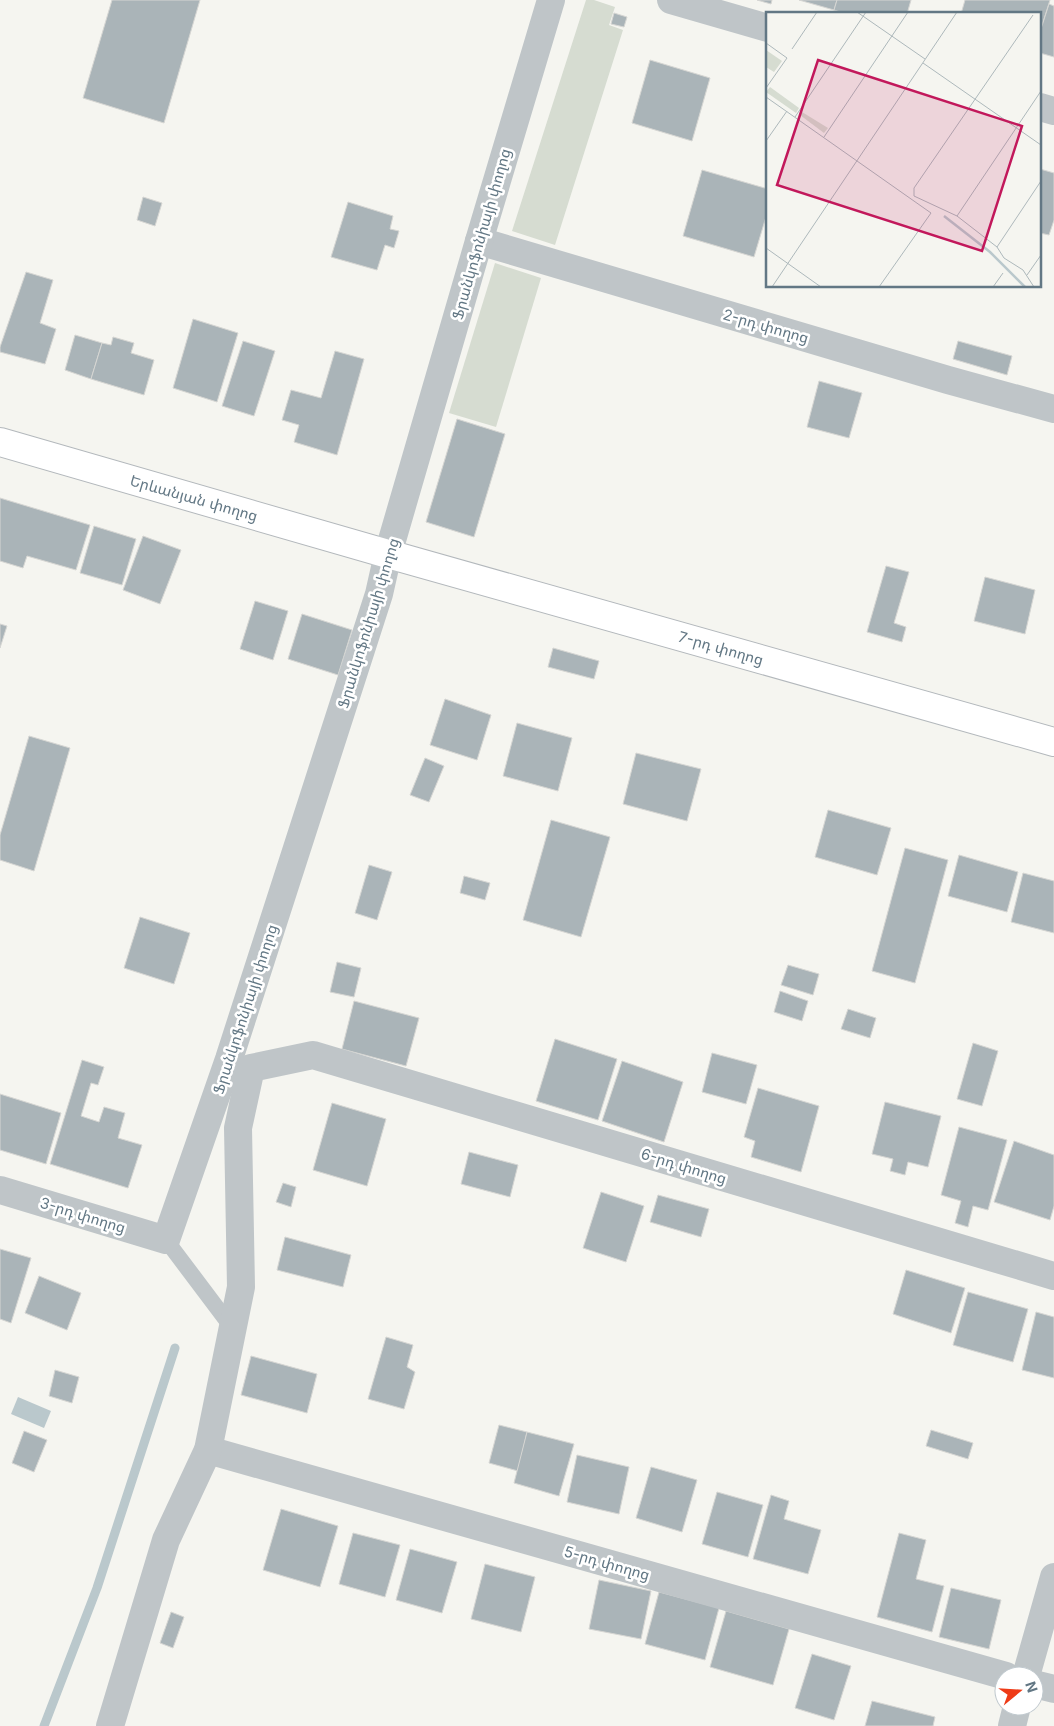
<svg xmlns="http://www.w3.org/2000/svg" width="1054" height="1726" viewBox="0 0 1054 1726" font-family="Inter,'Noto Sans Armenian',sans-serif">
<rect width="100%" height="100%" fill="#f5f5f0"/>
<g fill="#d6dcd1">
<path d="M 586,0 L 594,0 L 615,7 L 609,25 L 623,30 L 555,245 L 512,231 Z"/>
<path d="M 495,263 L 541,278 L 496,427 L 449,413 Z"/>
</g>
<path fill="#bac8cc" d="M 18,1397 L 51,1411 L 44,1428 L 11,1414 Z"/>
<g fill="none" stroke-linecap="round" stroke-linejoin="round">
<path stroke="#bac8cc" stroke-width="9" d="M 44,1726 L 97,1588 L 175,1348"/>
</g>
<g fill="#aab4b8" stroke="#d6d6d3">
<path d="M 112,0 L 200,0 L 164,123 L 83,98 Z"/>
<path d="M 757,0 L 772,0 L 771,4 Z"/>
<path d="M 799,0 L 837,0 L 834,10 Z"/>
<path d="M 837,0 L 911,0 L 907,14 L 847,14 L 834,10 Z"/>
<path d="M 965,0 L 1050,0 L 1040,32 L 1040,14 L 961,14 Z"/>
<path d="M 1049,4 L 1054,6 L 1054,57 L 1040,53 L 1040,32 Z"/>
<path d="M 614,13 L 627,17 L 624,27 L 611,24 Z"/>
<path d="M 650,60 L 710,78 L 692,141 L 632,123 Z"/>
<path d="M 1040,169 L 1054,173 L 1054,220 L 1049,235 L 1040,233 Z"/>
<path d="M 702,170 L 768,189 L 768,210 L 754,257 L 683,236 Z"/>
<path d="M 143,197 L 162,203 L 155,226 L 137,220 Z"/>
<path d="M 348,202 L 393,216 L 390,229 L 399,231 L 394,248 L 385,245 L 377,270 L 331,257 Z"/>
<path d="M 26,272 L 53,280 L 40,323 L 56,329 L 45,364 L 0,352 L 0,347 Z"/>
<path d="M 193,319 L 238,333 L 217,402 L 173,388 Z"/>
<path d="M 75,335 L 102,343 L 91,379 L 65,370 Z"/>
<path d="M 113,337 L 134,343 L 131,353 L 154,360 L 144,395 L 91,379 L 102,343 L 111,345 Z"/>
<path d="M 243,341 L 275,351 L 254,416 L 222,406 Z"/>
<path d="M 958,341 L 1012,356 L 1007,375 L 953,359 Z"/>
<path d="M 335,351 L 364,359 L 337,455 L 294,442 L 299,425 L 282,420 L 291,390 L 321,398 Z"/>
<path d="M 819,381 L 862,393 L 849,438 L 807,427 Z"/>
<path d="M 457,419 L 505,434 L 474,537 L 426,522 Z"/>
<path d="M 0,498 L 90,525 L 76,570 L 27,556 L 23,568 L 0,561 Z"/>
<path d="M 94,526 L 136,539 L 122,585 L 80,573 Z"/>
<path d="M 143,536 L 181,550 L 160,604 L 123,590 Z"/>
<path d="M 886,566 L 909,572 L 894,623 L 906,627 L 902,642 L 867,632 Z"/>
<path d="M 985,577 L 1035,590 L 1025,634 L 974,621 Z"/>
<path d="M 255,601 L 288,611 L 273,660 L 240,649 Z"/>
<path d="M 302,614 L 352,630 L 338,675 L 288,659 Z"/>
<path d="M 0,624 L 7,626 L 0,648 Z"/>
<path d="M 553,648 L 599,661 L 594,679 L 548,667 Z"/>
<path d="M 445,699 L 491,715 L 477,760 L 430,745 Z"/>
<path d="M 517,723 L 572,738 L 558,791 L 503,776 Z"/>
<path d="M 29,736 L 70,748 L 34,871 L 0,860 L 0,835 Z"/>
<path d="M 636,753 L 701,769 L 687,821 L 623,804 Z"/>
<path d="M 425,758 L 444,766 L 429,802 L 410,795 Z"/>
<path d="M 828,810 L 891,828 L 877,875 L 815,857 Z"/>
<path d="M 551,820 L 610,837 L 581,937 L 523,920 Z"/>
<path d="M 905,848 L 948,860 L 915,983 L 872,971 Z"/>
<path d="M 959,855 L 1018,872 L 1007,912 L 948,896 Z"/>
<path d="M 369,865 L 392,872 L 377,920 L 355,913 Z"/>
<path d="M 1023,873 L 1054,881 L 1054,933 L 1011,922 Z"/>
<path d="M 464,876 L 490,883 L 485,900 L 460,893 Z"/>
<path d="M 140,917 L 190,933 L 174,984 L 124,968 Z"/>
<path d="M 337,962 L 361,968 L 354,997 L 330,992 Z"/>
<path d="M 788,965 L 819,974 L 813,995 L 781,985 Z"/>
<path d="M 780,991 L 808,1001 L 802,1021 L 774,1012 Z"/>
<path d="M 354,1001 L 419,1018 L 406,1066 L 342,1049 Z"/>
<path d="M 848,1009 L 876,1018 L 870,1038 L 841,1029 Z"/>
<path d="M 555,1039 L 617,1059 L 598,1120 L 536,1101 Z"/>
<path d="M 973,1043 L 998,1051 L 982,1106 L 957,1099 Z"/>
<path d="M 712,1053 L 757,1065 L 746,1104 L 702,1092 Z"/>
<path d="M 82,1060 L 104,1067 L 98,1085 L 91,1083 L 81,1116 L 99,1122 L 104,1107 L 125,1113 L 118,1138 L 142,1145 L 128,1188 L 50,1164 Z"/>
<path d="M 622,1061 L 683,1082 L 664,1142 L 602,1121 Z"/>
<path d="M 758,1088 L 819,1106 L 801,1172 L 751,1157 L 755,1141 L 744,1137 Z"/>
<path d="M 0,1094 L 61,1113 L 46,1164 L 0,1150 Z"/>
<path d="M 885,1102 L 941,1116 L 928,1167 L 908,1162 L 905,1175 L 890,1171 L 893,1159 L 872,1154 Z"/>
<path d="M 332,1103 L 386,1119 L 367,1186 L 313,1170 Z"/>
<path d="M 959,1127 L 1007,1140 L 988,1210 L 973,1206 L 968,1227 L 955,1223 L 961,1201 L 941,1195 Z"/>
<path d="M 1014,1141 L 1054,1155 L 1054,1206 L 1050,1220 L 994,1202 Z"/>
<path d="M 469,1152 L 518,1165 L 510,1197 L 461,1184 Z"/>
<path d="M 283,1183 L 296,1187 L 291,1207 L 276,1202 Z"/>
<path d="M 601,1192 L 644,1206 L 626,1262 L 583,1248 Z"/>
<path d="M 658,1195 L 709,1209 L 701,1237 L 650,1222 Z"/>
<path d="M 285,1237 L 351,1255 L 343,1287 L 277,1270 Z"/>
<path d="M 0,1249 L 31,1258 L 11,1323 L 0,1319 Z"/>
<path d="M 906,1270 L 965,1288 L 951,1333 L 893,1314 Z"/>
<path d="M 39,1276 L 81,1293 L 67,1330 L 25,1313 Z"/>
<path d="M 968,1292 L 1028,1309 L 1013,1362 L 953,1345 Z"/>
<path d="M 1036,1312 L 1054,1317 L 1054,1378 L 1022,1370 Z"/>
<path d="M 386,1337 L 413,1345 L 407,1367 L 415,1372 L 404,1409 L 368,1399 Z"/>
<path d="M 251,1356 L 317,1374 L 307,1413 L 241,1395 Z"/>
<path d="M 55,1370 L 79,1377 L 72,1403 L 49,1396 Z"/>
<path d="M 499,1425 L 527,1432 L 518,1471 L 489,1463 Z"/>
<path d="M 931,1430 L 973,1443 L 968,1459 L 926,1446 Z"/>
<path d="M 24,1431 L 47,1440 L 34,1472 L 12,1463 Z"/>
<path d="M 527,1432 L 574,1444 L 559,1496 L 514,1483 Z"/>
<path d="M 577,1455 L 629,1467 L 619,1514 L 567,1502 Z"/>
<path d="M 651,1467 L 697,1480 L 682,1532 L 636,1518 Z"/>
<path d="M 717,1492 L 763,1505 L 748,1557 L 702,1544 Z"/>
<path d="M 771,1495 L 789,1501 L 784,1519 L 821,1530 L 808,1574 L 753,1559 Z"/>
<path d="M 281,1509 L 338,1526 L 320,1587 L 263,1570 Z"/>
<path d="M 353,1533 L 400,1545 L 385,1597 L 339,1584 Z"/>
<path d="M 899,1533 L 926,1540 L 916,1579 L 944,1586 L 932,1632 L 877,1617 Z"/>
<path d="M 410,1549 L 457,1562 L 442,1613 L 396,1600 Z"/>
<path d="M 485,1564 L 535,1577 L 521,1632 L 471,1619 Z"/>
<path d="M 599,1580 L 651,1591 L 641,1639 L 589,1629 Z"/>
<path d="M 951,1588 L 1001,1600 L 989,1649 L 939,1637 Z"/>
<path d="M 659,1592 L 719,1608 L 705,1660 L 645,1644 Z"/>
<path d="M 726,1611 L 789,1629 L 773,1685 L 710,1667 Z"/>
<path d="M 171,1612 L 184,1617 L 173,1648 L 160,1643 Z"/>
<path d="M 812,1654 L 851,1666 L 834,1720 L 795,1708 Z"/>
<path d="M 872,1701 L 935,1717 L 933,1726 L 865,1726 Z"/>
</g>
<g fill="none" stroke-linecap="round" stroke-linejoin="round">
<defs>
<path id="primary" d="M 0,442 L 388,554 L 1054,742"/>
</defs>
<use href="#primary" stroke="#b3b8bc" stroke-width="30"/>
<path stroke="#bfc5c8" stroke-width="16" d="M 166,1240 L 233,1329"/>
<g stroke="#bfc5c8" stroke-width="28">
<path d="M 671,0 L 768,28"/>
<path d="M 1040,107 L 1054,111"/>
<path d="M 479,241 L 948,380 L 1054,409"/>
<path d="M 0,1190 L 166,1240 L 229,1059 L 379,594 L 388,554 L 479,241 L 551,0"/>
<path d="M 208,1450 L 1006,1676"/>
<path d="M 1026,1676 L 1054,1577"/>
<path d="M 1034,1684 L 1054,1689"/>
<path d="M 110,1726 L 166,1540 L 208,1450 L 241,1287 L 238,1128 L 251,1068 L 313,1055 L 1054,1276"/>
<path d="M 1012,1726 L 1017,1706"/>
</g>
<use href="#primary" stroke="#fff" stroke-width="28"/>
</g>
<g text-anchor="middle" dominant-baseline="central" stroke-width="5" stroke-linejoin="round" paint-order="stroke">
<g font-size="15" fill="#627784" stroke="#fff">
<text transform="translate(481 234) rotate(-74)">Ֆրանկոֆոնիայի փողոց</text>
<text transform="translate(766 326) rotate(16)">2-րդ փողոց</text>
<text transform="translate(194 498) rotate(16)">Երևանյան փողոց</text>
<text transform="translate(368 623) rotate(-73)">Ֆրանկոֆոնիայի փողոց</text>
<text transform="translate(721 648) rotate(16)">7-րդ փողոց</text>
<text transform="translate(245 1009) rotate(-72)">Ֆրանկոֆոնիայի փողոց</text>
<text transform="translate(684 1166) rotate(17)">6-րդ փողոց</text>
<text transform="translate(83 1215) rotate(17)">3-րդ փողոց</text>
<text transform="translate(607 1563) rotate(16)">5-րդ փողոց</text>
</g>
</g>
<g transform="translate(766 12)">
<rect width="275" height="275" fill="#f5f5f0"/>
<path d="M 0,38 L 16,49 L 8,60 L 0,55 ZM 4,75 L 33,96 L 30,101 L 0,80 ZM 36,100 L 62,116 L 58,121 L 34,103 Z" fill="#d6dcd1"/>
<path fill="none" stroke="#bac8cc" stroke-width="2.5" d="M 178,204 L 224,240 L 259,275"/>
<path fill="none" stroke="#adb8bb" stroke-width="1" d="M 91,0 L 159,47M 267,3 L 148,176 L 148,184 L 191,204 L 231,235 L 238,246 L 257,258 L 268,275M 0,31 L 21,46 L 0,76M 26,37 L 51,0M 157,51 L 275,133M 0,85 L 165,201M 29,105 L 100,0M 58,125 L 142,0M 0,129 L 21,99M 191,204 L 275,79M 231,235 L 275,169M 0,236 L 55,275M 261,263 L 275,243M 6,275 L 191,0M 113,275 L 165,201M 227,275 L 237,261"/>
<path fill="#c2185b" fill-opacity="0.15" stroke="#c2185b" stroke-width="2.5" d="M 52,48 L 256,114 L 216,239 L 11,173 Z"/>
<rect width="275" height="275" fill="none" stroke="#627784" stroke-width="2.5"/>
</g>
<g transform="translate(1019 1691) rotate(72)"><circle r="24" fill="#ffffff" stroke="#c0c9ce"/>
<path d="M0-4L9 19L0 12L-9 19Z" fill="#ee3b17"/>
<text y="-8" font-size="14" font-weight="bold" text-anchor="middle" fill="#627784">N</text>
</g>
</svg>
